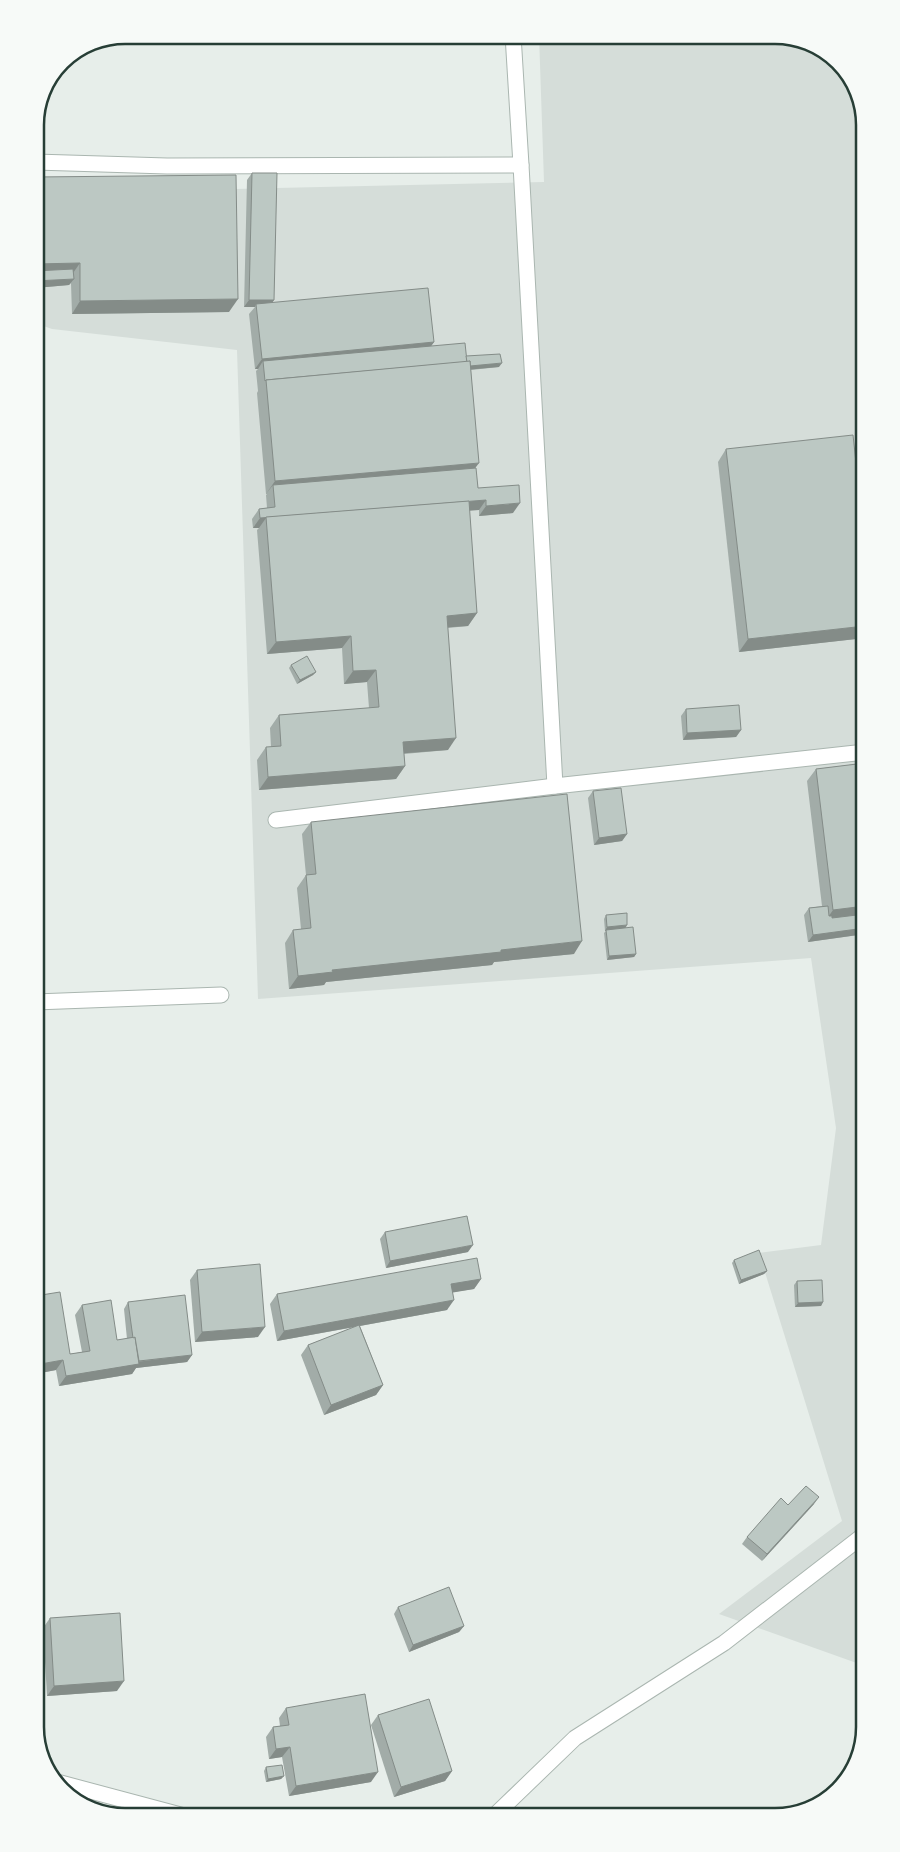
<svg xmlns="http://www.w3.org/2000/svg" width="900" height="1852" viewBox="0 0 900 1852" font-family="'Nunito Sans',sans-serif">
<rect width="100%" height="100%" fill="#e7eeea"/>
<path fill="#d5ddd9" d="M 539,35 L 781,35 L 830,53 L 858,91 L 865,125 L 865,1666 L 719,1614 L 842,1521 L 759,1253 L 821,1245 L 836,1128 L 811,958 L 258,999 L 237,350 L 52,329 L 35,323 L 35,176 L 236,189 L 544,182 Z"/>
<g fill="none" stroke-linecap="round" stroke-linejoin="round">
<defs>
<g id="lane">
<path d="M 35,162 L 167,166 L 521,165"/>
<path d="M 35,1002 L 221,995"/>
</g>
<g id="street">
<path d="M 513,35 L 521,165 L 555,786"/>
<path d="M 276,820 L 555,786 L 865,752"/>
<path d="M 57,1782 L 188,1817"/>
<path d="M 493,1817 L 575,1738 L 724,1643 L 865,1534"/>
</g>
</defs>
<use href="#lane" stroke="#aab6b0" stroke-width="17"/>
<use href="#street" stroke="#aab6b0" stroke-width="17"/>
<use href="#lane" stroke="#fff" stroke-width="15"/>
<use href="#street" stroke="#fff" stroke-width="15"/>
</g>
<g fill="#a2aca8">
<path d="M 252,173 L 274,300 L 272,303 L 434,342 L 431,346 L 499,367 L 471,370 L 475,468 L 478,488 L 513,513 L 479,516 L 479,510 L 469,510 L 477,613 L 468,626 L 448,628 L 448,750 L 404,754 L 405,766 L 396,779 L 259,790 L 257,760 L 266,747 L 271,747 L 270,728 L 279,715 L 369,708 L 367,682 L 344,684 L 342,648 L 267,654 L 257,530 L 259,528 L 253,528 L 252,519 L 259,509 L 267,508 L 266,495 L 267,494 L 266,494 L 257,393 L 258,391 L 256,371 L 258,369 L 255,369 L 249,314 L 255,307 L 244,307 L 247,180 Z"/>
<path d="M 35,177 L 229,312 L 72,314 L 71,283 L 69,285 L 35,288 Z"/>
<path d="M 726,449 L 865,638 L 739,652 L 718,462 Z"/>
<path d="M 291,665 L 316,672 L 313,675 L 297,684 L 289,668 Z"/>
<path d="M 686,709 L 741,730 L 736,737 L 683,740 L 681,716 Z"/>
<path d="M 865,763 L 865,934 L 808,942 L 804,915 L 809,908 L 822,906 L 807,781 L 816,769 Z"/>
<path d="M 593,791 L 627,834 L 622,841 L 594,845 L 588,798 Z"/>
<path d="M 311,822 L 574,954 L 494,962 L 492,965 L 326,982 L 324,985 L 289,989 L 285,943 L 293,930 L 301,929 L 297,888 L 306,875 L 302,834 Z"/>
<path d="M 606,915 L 626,928 L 636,954 L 634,957 L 607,960 L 604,933 L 606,931 L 605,931 L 604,919 Z"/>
<path d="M 385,1232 L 468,1252 L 386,1268 L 380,1239 Z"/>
<path d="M 734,1260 L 767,1271 L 764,1274 L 739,1284 L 732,1263 Z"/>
<path d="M 197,1270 L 258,1337 L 195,1342 L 190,1280 Z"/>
<path d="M 481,1279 L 474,1289 L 453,1292 L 447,1310 L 360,1326 L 383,1385 L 376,1395 L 324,1415 L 301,1355 L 308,1345 L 355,1327 L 277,1341 L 270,1304 L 277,1294 Z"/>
<path d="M 797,1281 L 823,1302 L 821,1306 L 795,1307 L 794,1285 Z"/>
<path d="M 35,1296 L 70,1354 L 82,1352 L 75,1315 L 82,1305 L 117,1340 L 127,1339 L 124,1309 L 128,1302 L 192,1355 L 187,1362 L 136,1368 L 132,1374 L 59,1386 L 56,1370 L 35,1374 Z"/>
<path d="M 814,1504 L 762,1561 L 742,1544 L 747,1537 L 788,1505 Z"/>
<path d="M 398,1607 L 464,1626 L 459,1632 L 409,1652 L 394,1614 Z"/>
<path d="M 50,1618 L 117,1691 L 47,1696 L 43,1628 Z"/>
<path d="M 286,1708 L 371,1782 L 289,1796 L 282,1757 L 269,1759 L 266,1737 L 273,1727 L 280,1726 L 279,1718 Z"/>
<path d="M 378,1715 L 452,1771 L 445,1781 L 394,1797 L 371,1725 Z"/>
<path d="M 266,1767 L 284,1776 L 281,1779 L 266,1782 L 264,1771 Z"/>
</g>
<g fill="#848c88">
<path d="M 80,263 L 71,276 L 35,276 L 35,264 Z"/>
<path d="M 74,279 L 69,285 L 35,288 L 35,281 Z"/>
<path d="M 238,299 L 229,312 L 72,314 L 80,301 Z"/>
<path d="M 249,300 L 274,300 L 269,307 L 256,304 L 255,307 L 244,307 Z"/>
<path d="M 434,342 L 427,352 L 263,361 L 258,369 L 255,369 L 262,359 Z"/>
<path d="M 502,363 L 499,367 L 465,370 L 467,366 Z"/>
<path d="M 479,463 L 470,475 L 273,485 L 266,494 L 275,481 Z"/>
<path d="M 486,500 L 479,510 L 267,527 L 266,518 Z"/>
<path d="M 520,503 L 513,513 L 479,516 L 486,506 Z"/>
<path d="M 260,518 L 266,518 L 259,528 L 253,528 Z"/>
<path d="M 477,613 L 468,626 L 438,628 L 447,616 Z"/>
<path d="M 865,626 L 865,638 L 739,652 L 748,639 Z"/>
<path d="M 351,636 L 342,648 L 267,654 L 276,642 Z"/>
<path d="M 376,670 L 367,682 L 344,684 L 353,671 Z"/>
<path d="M 316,672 L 313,675 L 297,684 L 300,680 Z"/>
<path d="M 741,730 L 736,737 L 683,740 L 687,733 Z"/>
<path d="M 456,738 L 448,750 L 394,754 L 403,742 Z"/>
<path d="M 405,766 L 396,779 L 259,790 L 268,777 Z"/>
<path d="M 627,834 L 622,841 L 594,845 L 599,838 Z"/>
<path d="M 865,906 L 865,918 L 824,923 L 833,910 Z"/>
<path d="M 627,925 L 625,929 L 605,931 L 607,927 Z"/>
<path d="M 865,928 L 865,934 L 808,942 L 813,935 Z"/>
<path d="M 582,941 L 574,954 L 494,962 L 492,965 L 326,982 L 324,985 L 289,989 L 298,976 L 332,970 L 501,950 Z"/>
<path d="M 636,954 L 634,957 L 607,960 L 609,956 Z"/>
<path d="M 473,1245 L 468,1252 L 386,1268 L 390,1261 Z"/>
<path d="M 767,1271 L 764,1274 L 739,1284 L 741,1280 Z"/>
<path d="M 481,1279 L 474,1289 L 444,1294 L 451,1284 Z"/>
<path d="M 454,1300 L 447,1310 L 277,1341 L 284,1331 Z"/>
<path d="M 823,1302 L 821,1306 L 795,1307 L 798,1303 Z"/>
<path d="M 265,1327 L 258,1337 L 195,1342 L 202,1332 Z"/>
<path d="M 192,1355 L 187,1362 L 136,1368 L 132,1374 L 59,1386 L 66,1376 L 136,1362 Z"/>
<path d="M 63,1360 L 56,1370 L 35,1374 L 35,1365 Z"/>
<path d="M 383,1385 L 376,1395 L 324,1415 L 331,1405 Z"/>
<path d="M 819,1497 L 814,1504 L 762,1561 L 767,1554 Z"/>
<path d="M 464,1626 L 459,1632 L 409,1652 L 413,1645 Z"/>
<path d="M 124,1681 L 117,1691 L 47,1696 L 54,1686 Z"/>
<path d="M 290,1747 L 282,1757 L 269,1759 L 276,1749 Z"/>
<path d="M 452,1771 L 445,1781 L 394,1797 L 401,1787 Z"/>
<path d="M 378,1772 L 371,1782 L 289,1796 L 296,1786 Z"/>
<path d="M 284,1776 L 281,1779 L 266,1782 L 268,1779 Z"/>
</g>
<g fill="#bcc8c3" stroke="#848c88">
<path d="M 252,173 L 277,173 L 274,300 L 249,300 Z"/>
<path d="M 236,175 L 238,299 L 80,301 L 80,263 L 35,264 L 35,177 Z"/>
<path d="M 73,269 L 74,279 L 35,281 L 35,271 Z"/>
<path d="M 428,288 L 434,342 L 262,359 L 256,304 Z"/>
<path d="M 465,343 L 467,362 L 266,380 L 265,381 L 263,361 Z"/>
<path d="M 500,354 L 502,363 L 470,366 L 470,361 L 467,362 L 466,356 Z"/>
<path d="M 470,361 L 479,463 L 275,481 L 266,380 Z"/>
<path d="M 853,435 L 865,546 L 865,626 L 748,639 L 726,449 Z"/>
<path d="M 476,468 L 478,488 L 519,485 L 520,503 L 486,506 L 486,500 L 260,518 L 259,509 L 275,507 L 273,485 Z"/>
<path d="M 469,501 L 477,613 L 447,616 L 456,738 L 403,742 L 405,766 L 268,777 L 266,747 L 281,746 L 279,715 L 379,707 L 376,670 L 353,671 L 351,636 L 276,642 L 266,517 Z"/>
<path d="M 307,656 L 316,672 L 300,680 L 291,665 Z"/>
<path d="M 739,705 L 741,730 L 687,733 L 686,709 Z"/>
<path d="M 865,763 L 865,906 L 833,910 L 816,769 Z"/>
<path d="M 621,788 L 627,834 L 599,838 L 593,791 Z"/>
<path d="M 567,794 L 582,941 L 501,950 L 501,952 L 332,970 L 333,972 L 298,976 L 293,930 L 311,928 L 306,875 L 316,874 L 311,822 Z"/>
<path d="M 828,906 L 829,916 L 832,916 L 832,918 L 865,914 L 865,928 L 813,935 L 809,908 Z"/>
<path d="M 627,913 L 627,925 L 607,927 L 606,915 Z"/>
<path d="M 633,927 L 636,954 L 609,956 L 606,930 Z"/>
<path d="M 467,1216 L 473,1245 L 390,1261 L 385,1232 Z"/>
<path d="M 759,1250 L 767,1271 L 741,1280 L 734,1260 Z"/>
<path d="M 477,1258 L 481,1279 L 451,1284 L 454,1300 L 284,1331 L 277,1294 Z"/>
<path d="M 260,1264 L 265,1327 L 202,1332 L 197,1270 Z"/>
<path d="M 822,1280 L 823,1302 L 798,1303 L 797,1281 Z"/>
<path d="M 60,1292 L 70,1354 L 90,1351 L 82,1305 L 111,1300 L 117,1340 L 135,1337 L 139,1364 L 66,1376 L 63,1360 L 35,1365 L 35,1296 Z"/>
<path d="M 185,1295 L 192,1355 L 139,1361 L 135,1337 L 133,1338 L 128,1302 Z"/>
<path d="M 359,1325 L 383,1385 L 331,1405 L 308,1345 Z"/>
<path d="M 806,1486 L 819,1497 L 767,1554 L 747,1537 L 781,1498 L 788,1505 Z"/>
<path d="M 449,1587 L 464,1626 L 413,1645 L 398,1607 Z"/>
<path d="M 120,1613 L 124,1681 L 54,1686 L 50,1618 Z"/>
<path d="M 365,1694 L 378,1772 L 296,1786 L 290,1747 L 276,1749 L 273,1727 L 289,1725 L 286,1708 Z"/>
<path d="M 429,1699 L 452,1771 L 401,1787 L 378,1715 Z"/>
<path d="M 282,1765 L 284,1776 L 268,1779 L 266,1767 Z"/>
</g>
<path d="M0 0H900V1852H0ZM125 44H775A81 81 0 0 1 856 125V1727A81 81 0 0 1 775 1808H125A81 81 0 0 1 44 1727V125A81 81 0 0 1 125 44Z" fill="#f7faf8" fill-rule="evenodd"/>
<path fill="none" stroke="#273e36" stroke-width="2.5" d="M125 44H775A81 81 0 0 1 856 125V1727A81 81 0 0 1 775 1808H125A81 81 0 0 1 44 1727V125A81 81 0 0 1 125 44Z"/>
</svg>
